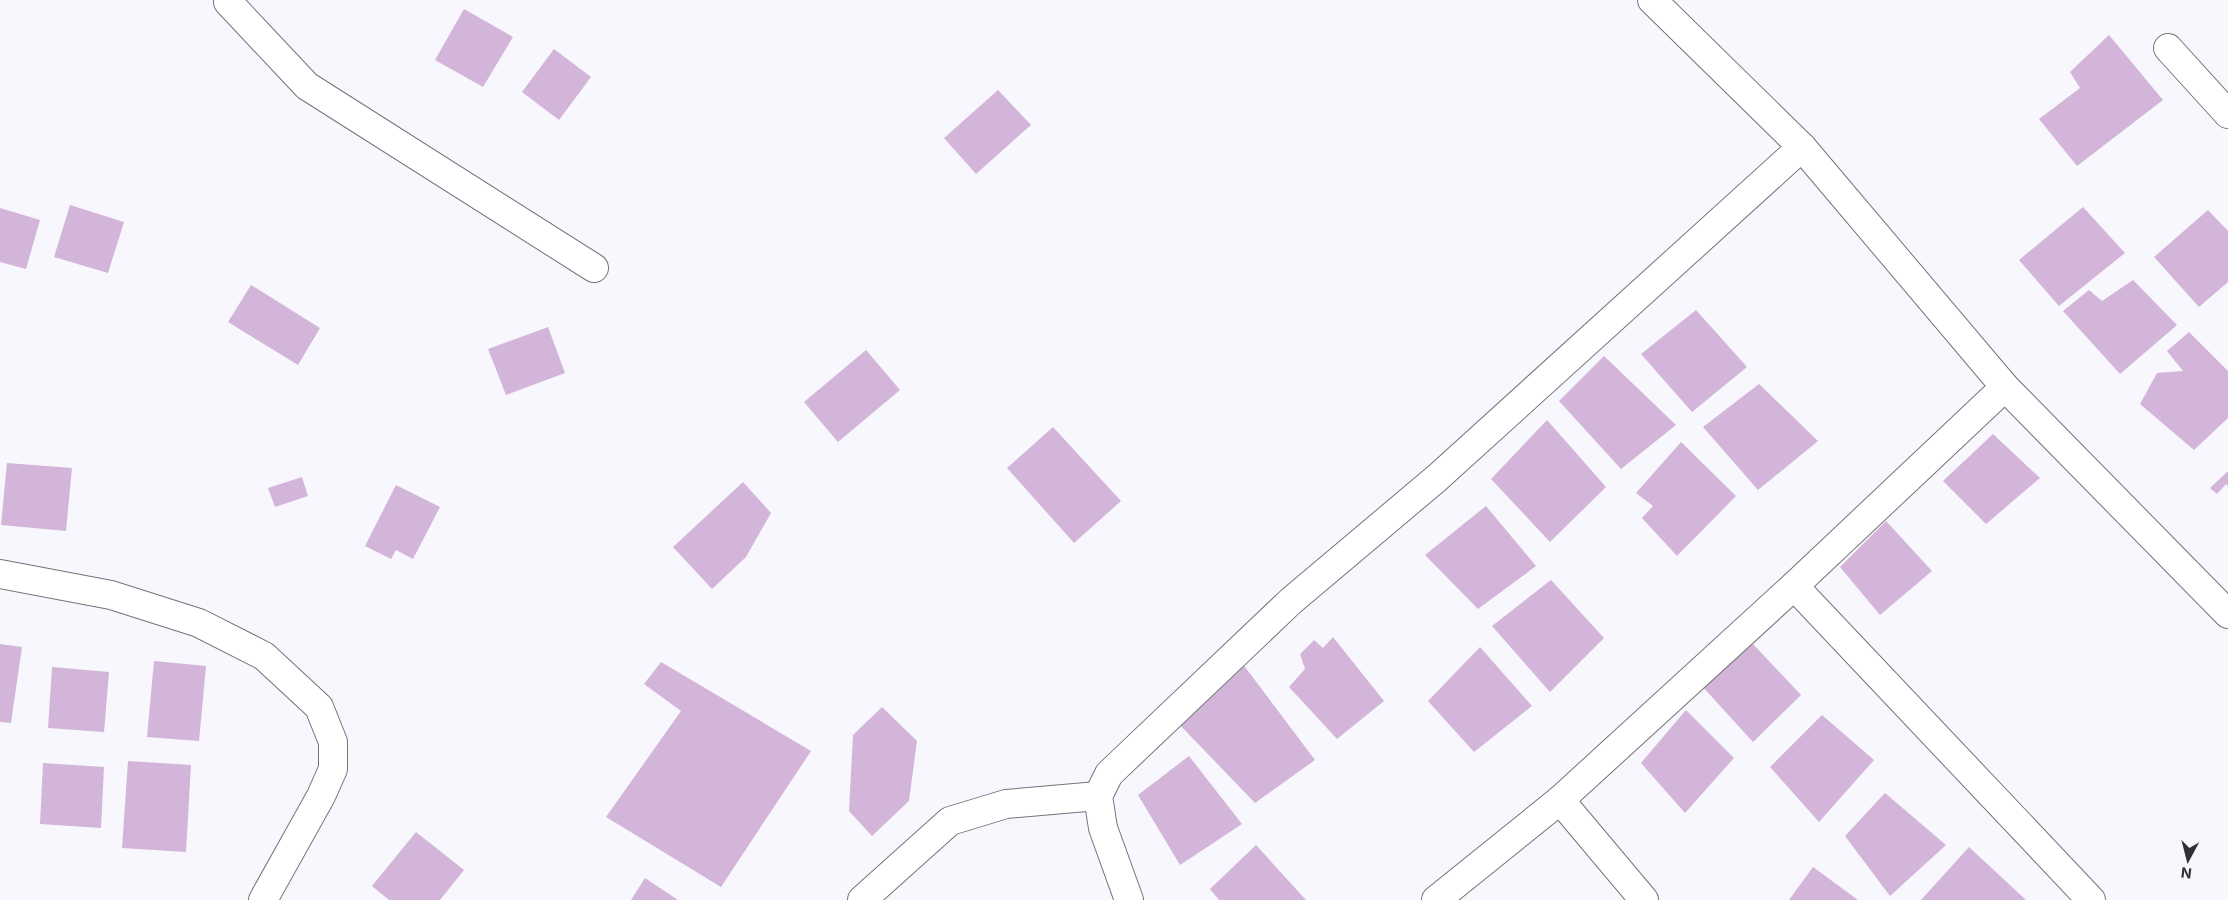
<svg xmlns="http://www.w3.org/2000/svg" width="2228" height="900" viewBox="0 0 2228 900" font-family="Inter,sans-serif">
<rect width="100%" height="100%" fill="#f8f7fd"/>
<g fill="#d2b5d8">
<path d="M 464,9 L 513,37 L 483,87 L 435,60 Z"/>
<path d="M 2109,35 L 2163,100 L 2077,166 L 2039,119 L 2080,88 L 2070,72 Z"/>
<path d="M 554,49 L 591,77 L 559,120 L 522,92 Z"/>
<path d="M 998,90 L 1031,125 L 976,174 L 944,138 Z"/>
<path d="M 70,205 L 124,222 L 108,273 L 54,257 Z"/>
<path d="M 2083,207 L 2125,253 L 2059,306 L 2019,260 Z"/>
<path d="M 0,208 L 40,220 L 26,269 L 0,262 Z"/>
<path d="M 2208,210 L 2228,231 L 2228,282 L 2199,307 L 2154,257 Z"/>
<path d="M 2133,280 L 2177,325 L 2120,374 L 2063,311 L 2089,290 L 2102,301 Z"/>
<path d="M 251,285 L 320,328 L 298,365 L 228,322 Z"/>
<path d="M 1696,310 L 1747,367 L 1692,412 L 1641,354 Z"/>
<path d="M 548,327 L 565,373 L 506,395 L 488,349 Z"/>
<path d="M 2189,332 L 2228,371 L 2228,418 L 2194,450 L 2140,404 L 2157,373 L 2183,371 L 2167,351 Z"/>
<path d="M 866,350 L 900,390 L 838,442 L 804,402 Z"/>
<path d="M 1604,356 L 1676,425 L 1621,469 L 1559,401 Z"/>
<path d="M 1759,384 L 1818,441 L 1758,490 L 1703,427 Z"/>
<path d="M 1547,420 L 1606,487 L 1550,542 L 1491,479 Z"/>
<path d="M 1053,427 L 1121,501 L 1074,543 L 1007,468 Z"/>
<path d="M 1993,434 L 2040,478 L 1986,524 L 1943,481 Z"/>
<path d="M 1681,442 L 1736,496 L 1677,556 L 1642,518 L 1653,506 L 1636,493 Z"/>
<path d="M 7,463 L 72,468 L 66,531 L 1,525 Z"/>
<path d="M 2228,471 L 2228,486 L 2226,484 L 2217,494 L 2210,488 Z"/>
<path d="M 302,477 L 308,496 L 275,507 L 268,488 Z"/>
<path d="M 743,482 L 771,513 L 746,557 L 712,589 L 673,547 Z"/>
<path d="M 396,485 L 440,507 L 413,559 L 396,550 L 391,559 L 365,546 Z"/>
<path d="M 1486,506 L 1536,566 L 1478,609 L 1425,555 Z"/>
<path d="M 1886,521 L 1932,571 L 1880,615 L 1840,567 Z"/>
<path d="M 1551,580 L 1604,638 L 1550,692 L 1492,626 Z"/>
<path d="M 1333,637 L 1384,701 L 1337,739 L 1289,687 L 1305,669 L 1300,654 L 1314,640 L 1323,648 Z"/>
<path d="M 1752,643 L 1801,695 L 1753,742 L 1701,685 Z"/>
<path d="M 0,644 L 22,647 L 11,723 L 0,722 Z"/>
<path d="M 1480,647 L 1532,706 L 1474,752 L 1428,701 Z"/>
<path d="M 154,661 L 206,666 L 199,741 L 147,737 Z"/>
<path d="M 661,662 L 811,751 L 721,887 L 606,817 L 681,711 L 644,684 Z"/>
<path d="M 1242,663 L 1315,760 L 1255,803 L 1177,722 Z"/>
<path d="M 52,667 L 109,672 L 104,732 L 48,728 Z"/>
<path d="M 882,707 L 917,741 L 909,801 L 872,836 L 849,811 L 853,735 Z"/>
<path d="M 1686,710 L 1734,758 L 1685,813 L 1641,763 Z"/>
<path d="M 1822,715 L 1874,760 L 1819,822 L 1770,767 Z"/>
<path d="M 1189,756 L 1242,824 L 1180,865 L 1138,795 Z"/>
<path d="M 128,761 L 191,765 L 186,852 L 122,848 Z"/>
<path d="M 43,763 L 104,767 L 101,828 L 40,824 Z"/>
<path d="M 1885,793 L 1946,845 L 1890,896 L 1845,836 Z"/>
<path d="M 416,832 L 464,870 L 440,900 L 389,900 L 372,886 Z"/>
<path d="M 1256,845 L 1306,900 L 1219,900 L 1210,889 Z"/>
<path d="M 1969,847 L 2026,900 L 1921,900 Z"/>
<path d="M 1813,867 L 1858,900 L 1789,900 Z"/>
<path d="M 645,878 L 678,900 L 631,900 Z"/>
</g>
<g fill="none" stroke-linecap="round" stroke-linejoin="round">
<defs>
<g id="minor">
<path d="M 1652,0 L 1802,147"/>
<path d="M 228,2 L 307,86 L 594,268"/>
<path d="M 2168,48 L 2228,114"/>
<path d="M 0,574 L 111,595 L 199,623 L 264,656 L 319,707 L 333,742 L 333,769 L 321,796 L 263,900"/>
<path d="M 1794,586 L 2091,900"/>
<path d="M 1560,800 L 1644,900"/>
<path d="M 862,900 L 950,821 L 1006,804 L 1098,796"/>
<path d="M 1129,900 L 1103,828 L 1098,796 L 1109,774 L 1291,601 L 1437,478 L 1802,147 L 2005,387 L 2228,614"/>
<path d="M 1436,900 L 1560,800 L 1794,586 L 2005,387"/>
</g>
</defs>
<use href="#minor" stroke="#757479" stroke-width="30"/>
<use href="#minor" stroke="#fff" stroke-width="28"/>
</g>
<g transform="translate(2188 860) rotate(187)" stroke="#f8f7fd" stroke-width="4" paint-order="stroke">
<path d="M0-4L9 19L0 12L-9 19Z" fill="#303032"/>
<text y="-8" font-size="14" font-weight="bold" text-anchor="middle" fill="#303032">N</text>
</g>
</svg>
